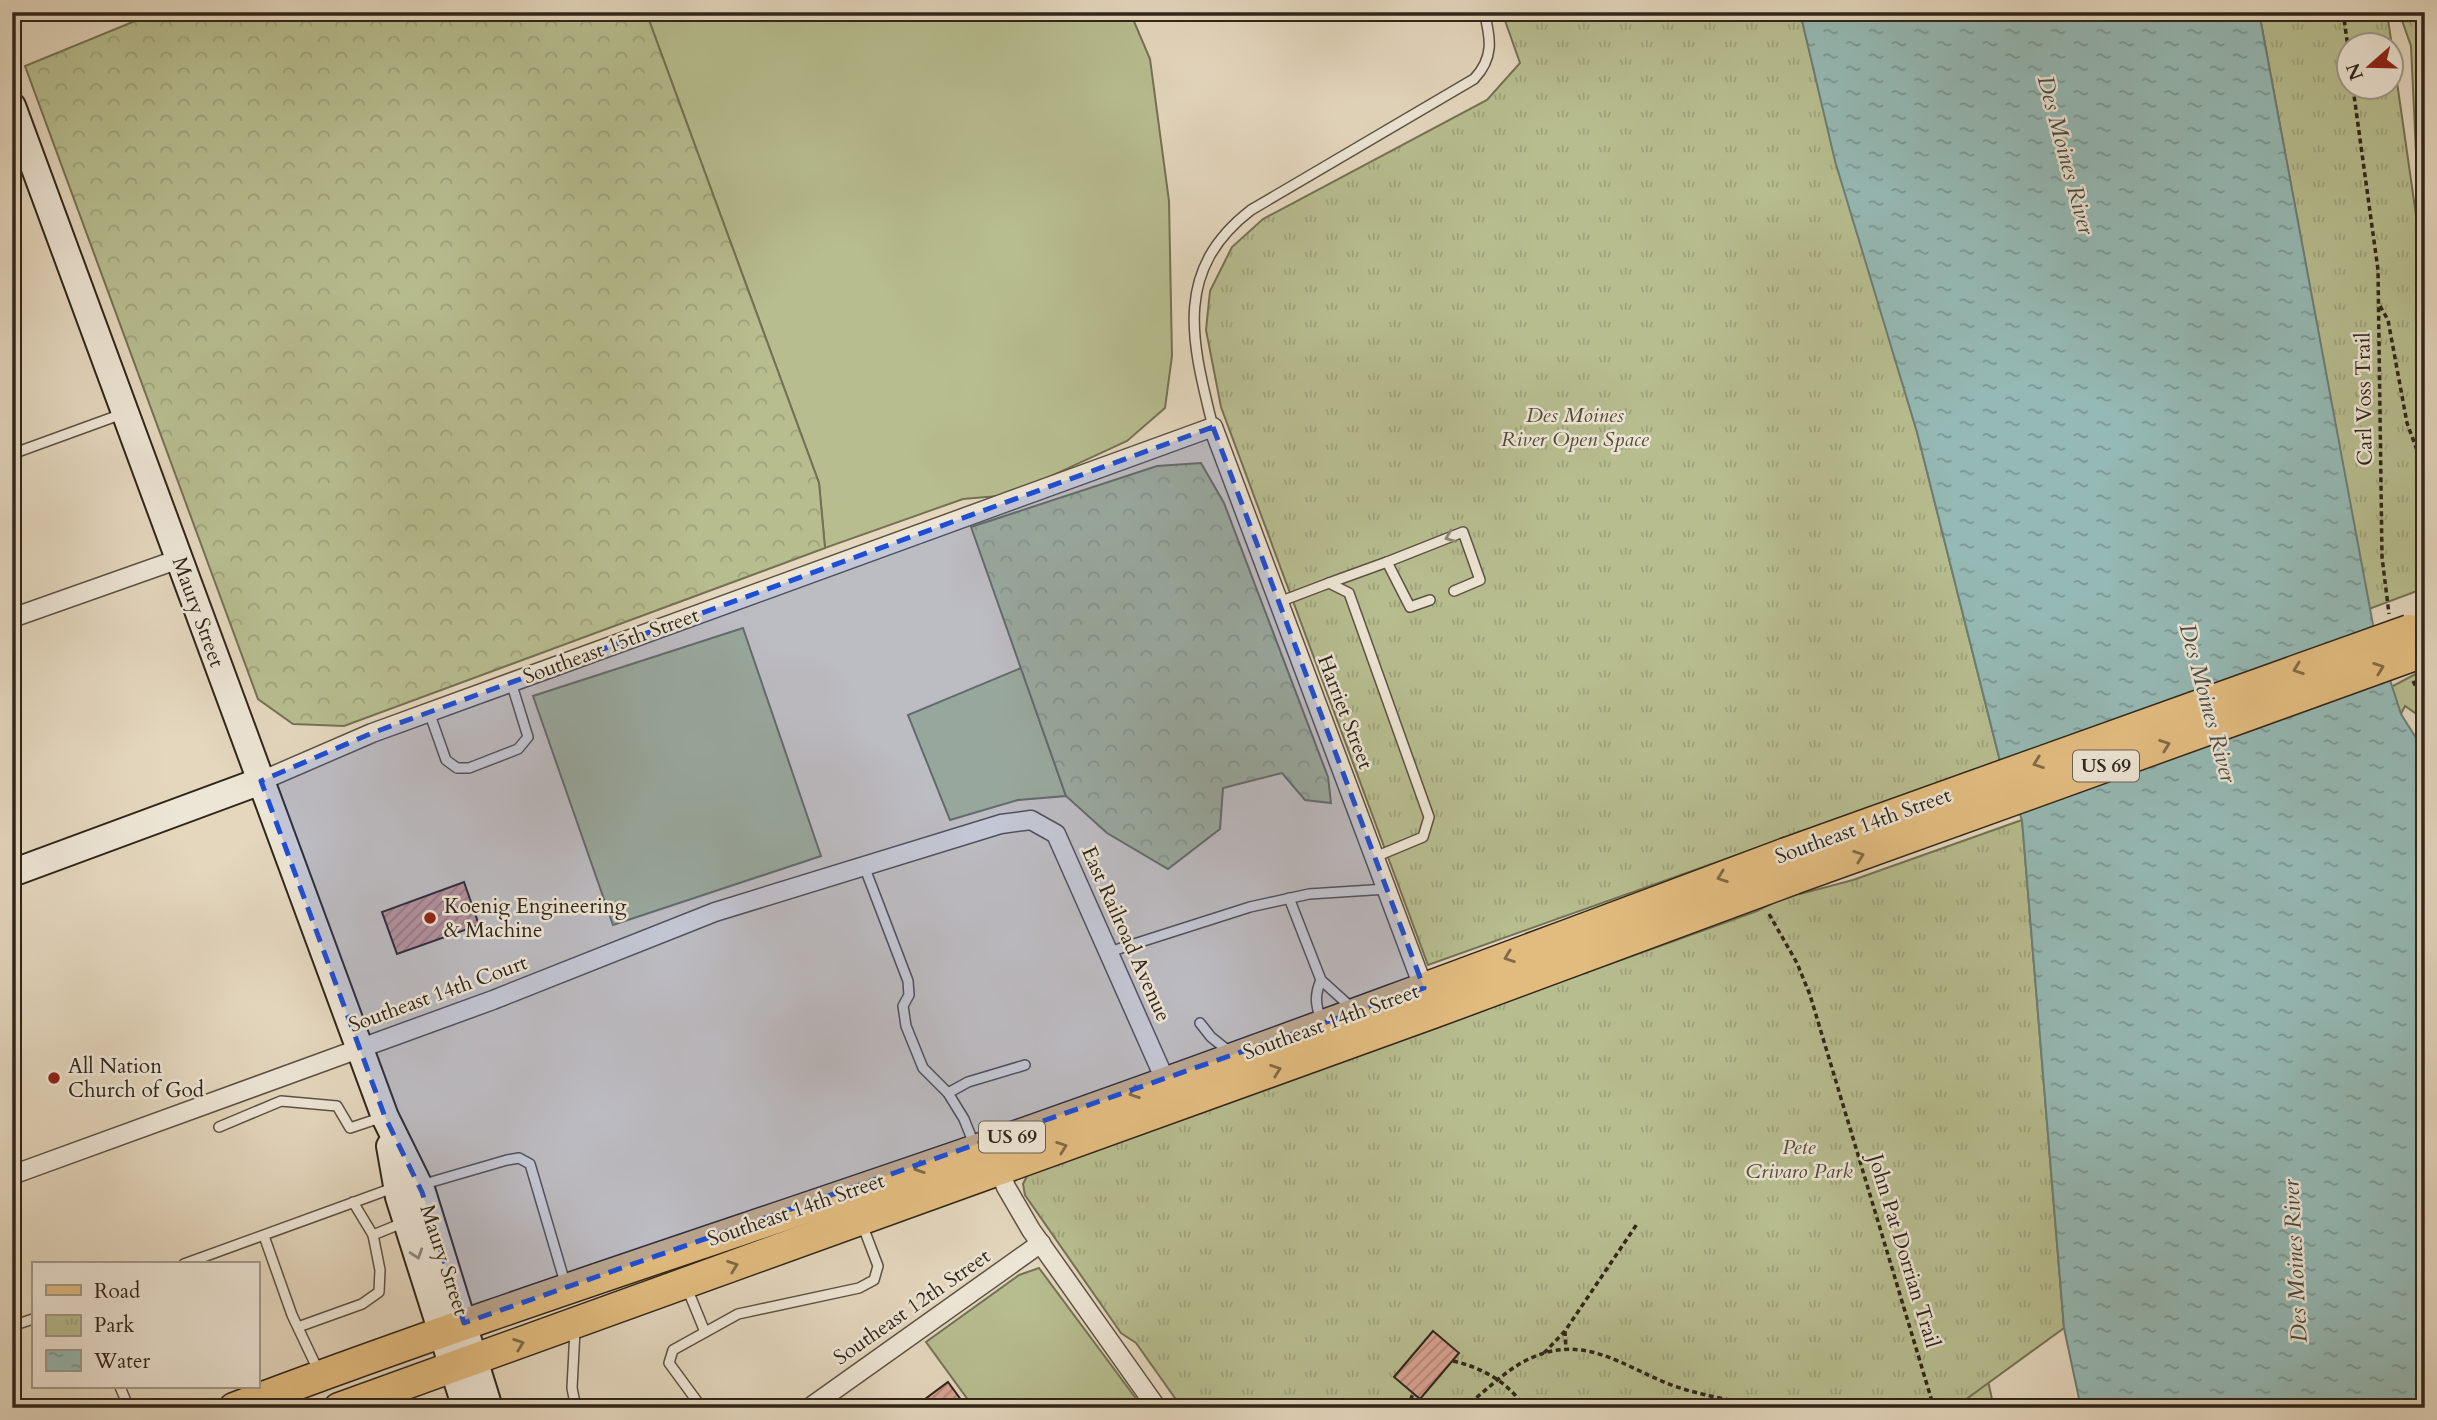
<svg xmlns="http://www.w3.org/2000/svg" width="2437" height="1420" viewBox="0 0 2437 1420" font-family="Cardo,serif">
<defs>
<pattern id="forest-crowns" width="20" height="18" patternUnits="userSpaceOnUse" patternTransform="scale(1.75)"><rect width="20" height="18" fill="#b7bd8f"/><path d="M2 6a3 3 0 1 1 6 0M12 15a3 3 0 1 1 6 0" fill="none" stroke="#9ea27b"/></pattern>
<pattern id="park-tufts" width="24" height="20" patternUnits="userSpaceOnUse" patternTransform="scale(1.75)"><rect width="24" height="20" fill="#b7bd8f"/><path d="M3 7l-1-3M5 7V3M7 7l1-3M15 17l-1-3M17 17v-4M19 17l1-3" fill="none" stroke="#9ea27b"/></pattern>
<pattern id="water-ripples" width="26" height="14" patternUnits="userSpaceOnUse" patternTransform="scale(1.75)"><rect width="26" height="14" fill="#95b9b4"/><path d="M2 4q2-2 4 0t4 0M15 11q2-2 4 0t4 0" fill="none" stroke="#7a9692"/></pattern>
<pattern id="building-hatch" width="6" height="6" patternUnits="userSpaceOnUse" patternTransform="scale(1.75)"><rect width="6" height="6" fill="#d8a291"/><path d="M-1 1l2-2M0 6l6-6M5 7l2-2" fill="none" stroke="#b08476"/></pattern>
</defs>
<rect width="100%" height="100%" fill="#e4d7be"/>
<filter id="stains"><feTurbulence type="fractalNoise" baseFrequency=".00286" numOctaves="4"/><feColorMatrix values="0 0 0 0 .2 0 0 0 0 .09 0 0 0 0 .02 0 0 0 .5 -.17"/></filter>
<radialGradient id="worn" r=".72"><stop offset=".6" stop-color="#630" stop-opacity="0"/><stop offset="1" stop-color="#630" stop-opacity=".3"/></radialGradient>
<g fill="#b7bd8f" stroke="#747254" stroke-width="2">
<path d="M 646,12 L 1130,12 L 1150,59 L 1169,201 L 1172,356 L 1165,408 L 1127,441 L 1010,495 L 963,499 L 825,548 L 819,483 Z"/>
<path d="M 743,628 L 821,856 L 613,925 L 533,696 Z"/>
<path d="M 1021,668 L 1066,796 L 1018,800 L 950,820 L 908,715 Z"/>
<path d="M 2425,669 L 2425,720 L 2405,706 L 2401,714 L 2391,687 Z"/>
<path d="M 1039,1268 L 1143,1408 L 974,1408 L 926,1342 L 1019,1275 Z"/>
<path d="M 1988,1381 L 1994,1408 L 1954,1408 Z"/>
</g>
<g fill="url(#forest-crowns)" stroke="#747254" stroke-width="2">
<path d="M 157,12 L 646,12 L 819,483 L 825,548 L 344,726 L 293,724 L 258,699 L 25,66 Z"/>
<path d="M 2399,12 L 2425,12 L 2425,224 L 2418,195 L 2411,46 Z"/>
<path d="M 1201,463 L 1224,503 L 1328,777 L 1331,803 L 1305,800 L 1282,773 L 1223,788 L 1220,829 L 1168,869 L 1107,833 L 1066,796 L 971,527 L 1157,466 Z"/>
</g>
<g fill="url(#park-tufts)" stroke="#747254" stroke-width="2" fill-rule="evenodd">
<path d="M 1502,12 L 1800,12 L 1836,161 L 1917,432 L 2000,761 L 1428,965 L 1221,407 L 1206,330 L 1210,291 L 1232,247 L 1263,219 L 1487,100 L 1520,63 Z"/>
<path d="M 2259,12 L 2387,12 L 2425,278 L 2425,588 L 2369,609 ZM 2350,46 L 2392,46 L 2392,88 L 2350,88 Z"/>
<path d="M 2022,820 L 2064,1328 L 1954,1408 L 1182,1408 L 1136,1343 L 1121,1333 L 1025,1195 L 1023,1184 L 1028,1174 L 1757,911 L 1799,890 L 1800,894 L 1853,880 Z"/>
</g>
<path fill="url(#water-ripples)" stroke="#6d7e76" stroke-width="2" d="M 1800,12 L 2259,12 L 2374,630 L 2401,714 L 2425,752 L 2425,1408 L 2081,1408 L 2064,1328 L 2022,820 L 2000,761 L 1917,432 L 1835,161 Z"/>
<g fill="url(#building-hatch)" stroke="#30261a" stroke-width="2">
<path d="M 464,882 L 479,925 L 397,954 L 382,912 Z"/>
<path d="M 1433,1331 L 1459,1353 L 1420,1399 L 1394,1377 Z"/>
<path d="M 948,1382 L 967,1408 L 913,1408 Z"/>
</g>
<g fill="none" stroke-linecap="round" stroke-linejoin="round">
<defs>
<g id="lane">
<path d="M 1213,427 C 1192,342 1172,271 1251,210 L 1474,79 C 1494,58 1491,39 1484,12"/>
<path d="M 12,454 L 122,414"/>
<path d="M 1329,583 L 1387,562"/>
<path d="M 1430,600 L 1410,607 L 1387,562 L 1463,532 L 1480,580 L 1454,591"/>
<path d="M 1279,602 L 1329,583 L 1349,593 L 1429,817 L 1423,837 L 1375,857"/>
<path d="M 429,712 L 446,760 L 457,768 L 469,768 L 518,749 L 528,737 L 511,682"/>
<path d="M 864,866 L 908,981 L 909,995 L 903,1006 L 906,1026 L 923,1068 L 948,1093 L 964,1119 L 974,1144"/>
<path d="M 1289,898 L 1321,980 L 1353,1009"/>
<path d="M 1109,952 L 1250,907 L 1309,894 L 1387,889"/>
<path d="M 1321,1021 C 1316,1005 1314,996 1321,980"/>
<path d="M 1200,1023 L 1211,1037 L 1231,1053"/>
<path d="M 948,1093 L 968,1082 L 1025,1065"/>
<path d="M 219,1127 L 281,1101 L 337,1106 L 350,1128 L 383,1117"/>
<path d="M 421,1185 L 507,1160 L 519,1158 L 530,1164 L 566,1286"/>
<path d="M 353,1202 L 373,1235 L 405,1222"/>
<path d="M 264,1236 L 292,1315 L 318,1370"/>
<path d="M 184,1264 L 393,1188"/>
<path d="M 687,1288 L 705,1332"/>
<path d="M 12,1326 L 33,1319"/>
<path d="M 298,1327 L 362,1304 L 379,1292 L 380,1270 L 373,1235"/>
<path d="M 575,1330 L 572,1388 L 576,1408"/>
<path d="M 120,1387 L 129,1408"/>
<path d="M 702,1408 L 669,1363 L 673,1350 L 738,1314 L 859,1288 L 874,1280 L 878,1266 L 862,1224"/>
</g>
<g id="street">
<path d="M 12,618 L 179,559"/>
<path d="M 261,781 L 372,733 L 1213,427 L 1427,997"/>
<path d="M 997,1163 L 1006,1187 L 1031,1230 L 1157,1408"/>
<path d="M 12,1175 L 493,1000 L 715,912 L 1001,824 L 1031,820 L 1056,834 L 1170,1091"/>
<path d="M 809,1408 L 1041,1243"/>
</g>
<g id="secondary">
<path d="M 12,106 L 385,1117 L 422,1192 L 489,1408"/>
<path d="M 12,873 L 261,781"/>
<path d="M 390,1146 L 399,1197 L 466,1408"/>
</g>
<g id="primary">
<path d="M 234,1408 C 485,1313 740,1232 993,1144 C 1258,1051 1522,952 1786,853"/>
<path d="M 339,1408 L 1433,1013 L 1794,879"/>
</g>
</defs>
<use href="#lane" stroke="#5d5243" stroke-width="12"/>
<use href="#street" stroke="#5d5243" stroke-width="21"/>
<use href="#secondary" stroke="#30261a" stroke-width="30"/>
<use href="#primary" stroke="#30261a" stroke-width="33"/>
<g stroke="#30261a" stroke-width="3.5" stroke-dasharray="5 3.5" stroke-linecap="butt">
<path d="M 2343,12 L 2350,61"/>
<path d="M 2353,88 L 2378,270 L 2382,557 L 2389,614"/>
<path d="M 2380,306 L 2388,320 L 2407,423 L 2425,472"/>
<path d="M 2413,681 L 2425,704"/>
<path d="M 1769,914 L 1797,963 L 1810,995 L 1934,1408"/>
<path d="M 1565,1331 L 1566,1350"/>
<path d="M 1544,1353 L 1565,1331 L 1637,1224"/>
<path d="M 1453,1361 C 1483,1368 1508,1382 1525,1408"/>
<path d="M 1408,1408 L 1413,1393"/>
<path d="M 1463,1408 C 1483,1394 1501,1374 1523,1362 C 1582,1330 1621,1366 1674,1386 C 1703,1396 1734,1400 1763,1408"/>
</g>
<use href="#lane" stroke="#ede5d5" stroke-width="9"/>
<use href="#street" stroke="#ede5d5" stroke-width="18"/>
<use href="#secondary" stroke="#ede5d5" stroke-width="26"/>
<use href="#primary" stroke="#e2bc7f" stroke-width="30"/>
<defs>
<g id="primary-bridge">
<path d="M 1786,853 L 2409,630"/>
<path d="M 1794,879 L 2418,654"/>
</g>
</defs>
<use href="#primary-bridge" stroke="#30261a" stroke-width="33" stroke-linecap="butt"/>
<use href="#primary-bridge" stroke="#e2bc7f" stroke-width="30"/>
</g>
<defs><path id="oneway-chevron" d="M-2-3.5L2.5 0L-2 3.5" fill="none" stroke-width="1.6" stroke-linecap="round" stroke-linejoin="round" transform="scale(1.75)"/></defs>
<g stroke="#8e8678">
<use href="#oneway-chevron" transform="translate(1450 537) rotate(159)"/>
<use href="#oneway-chevron" transform="translate(417 1254) rotate(72)"/>
</g>
<g stroke="#806a47">
<use href="#oneway-chevron" transform="translate(2379 668) rotate(-20)"/>
<use href="#oneway-chevron" transform="translate(2298 669) rotate(160)"/>
<use href="#oneway-chevron" transform="translate(2165 745) rotate(-20)"/>
<use href="#oneway-chevron" transform="translate(2038 763) rotate(160)"/>
<use href="#oneway-chevron" transform="translate(1859 856) rotate(-20)"/>
<use href="#oneway-chevron" transform="translate(1722 877) rotate(160)"/>
<use href="#oneway-chevron" transform="translate(1509 957) rotate(160)"/>
<use href="#oneway-chevron" transform="translate(1276 1070) rotate(-20)"/>
<use href="#oneway-chevron" transform="translate(1134 1093) rotate(160)"/>
<use href="#oneway-chevron" transform="translate(1062 1147) rotate(-20)"/>
<use href="#oneway-chevron" transform="translate(919 1168) rotate(161)"/>
<use href="#oneway-chevron" transform="translate(733 1266) rotate(-20)"/>
<use href="#oneway-chevron" transform="translate(519 1344) rotate(-20)"/>
</g>
<path fill="#1d4ed8" fill-opacity="0.2" stroke="#1d4ed8" stroke-width="5" stroke-dasharray="14 9" stroke-linejoin="round" d="M 1213,427 L 1424,988 L 464,1323 L 422,1192 L 385,1117 L 261,781 L 372,733 Z"/>
<g fill="#8f2418" stroke="#ede5d5" stroke-width="2.5">
<circle cx="430" cy="918" r="7"/>
<circle cx="54" cy="1078" r="7"/>
</g>
<g text-anchor="middle" dominant-baseline="central" stroke-width="5" stroke-linejoin="round" paint-order="stroke">
<g fill="#ede5d5" stroke="#695f52" stroke-width="2">
<rect x="2073" y="750.5" width="66" height="31" rx="5"/>
<rect x="979" y="1121.5" width="66" height="31" rx="5"/>
</g>
<g font-size="19" font-weight="bold" fill="#30261a">
<text x="2106" y="766">US 69</text>
<text x="1012" y="1137">US 69</text>
</g>
<g font-size="21" fill="#30261a" stroke="#ede5d5">
<text transform="translate(2364 399) rotate(-91)">Carl Voss Trail</text>
<text transform="translate(198 612) rotate(70)">Maury Street</text>
<text transform="translate(611 646) rotate(-20)">Southeast 15th Street</text>
<text transform="translate(1345 712) rotate(69)">Harriet Street</text>
<text transform="translate(1863 826) rotate(-20)">Southeast 14th Street</text>
<text transform="translate(1126 934) rotate(66)">East Railroad Avenue</text>
<text transform="translate(438 994) rotate(-20)">Southeast 14th Court</text>
<text transform="translate(1331 1022) rotate(-20)">Southeast 14th Street</text>
<text transform="translate(796 1210) rotate(-19)">Southeast 14th Street</text>
<text transform="translate(1904 1251) rotate(73)">John Pat Dorrian Trail</text>
<text transform="translate(444 1260) rotate(72)">Maury Street</text>
<text transform="translate(912 1307) rotate(-35)">Southeast 12th Street</text>
</g>
<g font-size="21" font-style="italic" fill="#524c37" stroke="#ede5d5">
<text x="1575" y="415">Des Moines<tspan x="1575" dy="24">River Open Space</tspan></text>
<text x="1799" y="1147">Pete<tspan x="1799" dy="24">Crivaro Park</tspan></text>
</g>
<g font-size="21" fill="#30261a" stroke="#ede5d5" text-anchor="start">
<text x="444" y="906">Koenig Engineering<tspan x="444" dy="24">&amp; Machine</tspan></text>
<text x="68" y="1066">All Nation<tspan x="68" dy="24">Church of God</tspan></text>
</g>
<g font-size="23" font-style="italic" fill="#494b40" stroke="#ede5d5">
<text transform="translate(2066 155) rotate(75)">Des Moines River</text>
<text transform="translate(2208 703) rotate(75)">Des Moines River</text>
<text transform="translate(2295 1261) rotate(-93)">Des Moines River</text>
</g>
</g>
<rect width="2437" height="1420" fill="none" stroke="#e4d7be" stroke-width="42"/>
<rect x="14" y="14" width="2409" height="1392" fill="none" stroke="#30261a" stroke-width="3.5"/>
<rect x="21" y="21" width="2395" height="1378" fill="none" stroke="#30261a" stroke-width="2"/>
<rect x="32" y="1262" width="228" height="126" fill="#ede5d5" stroke="#a1998a" stroke-width="2"/>
<rect x="46" y="1285" width="35" height="10" fill="#e2bc7f" stroke="#a1998a" stroke-width="2"/>
<text x="94" y="1298" font-size="21" fill="#30261a">Road</text>
<rect x="46" y="1315" width="35" height="21" fill="url(#park-tufts)" stroke="#a1998a" stroke-width="2"/>
<text x="94" y="1332" font-size="21" fill="#30261a">Park</text>
<rect x="46" y="1350" width="35" height="21" fill="url(#water-ripples)" stroke="#a1998a" stroke-width="2"/>
<text x="94" y="1368" font-size="21" fill="#30261a">Water</text>
<g transform="translate(2370 66) rotate(250)"><circle r="33" fill="#ede5d5" stroke="#a1998a" stroke-width="2"/>
<path d="M0-5L12 26L0 18L-12 26Z" fill="#8f2418"/>
<text y="-10" font-size="19" font-weight="bold" text-anchor="middle" fill="#30261a">N</text>
</g>
<rect width="100%" height="100%" filter="url(#stains)"/>
<rect width="100%" height="100%" fill="url(#worn)"/>
</svg>
